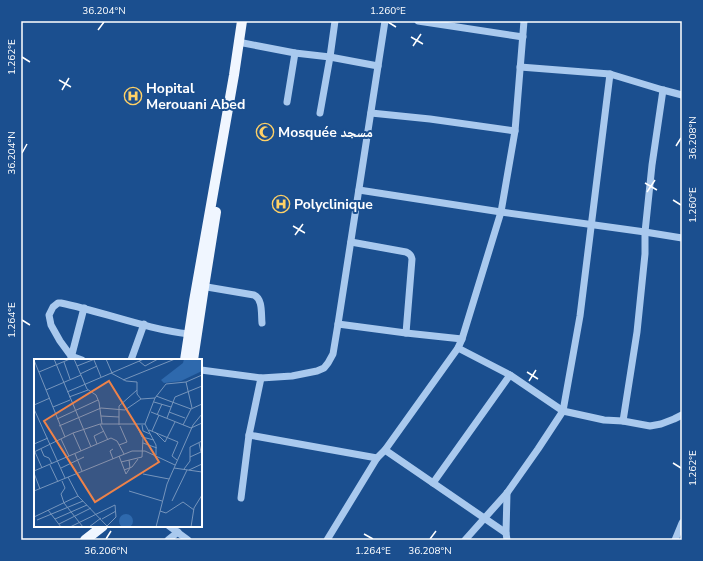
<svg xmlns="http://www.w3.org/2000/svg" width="703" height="561" viewBox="0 0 703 561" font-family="'Nunito Sans','Noto Naskh Arabic',sans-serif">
<rect width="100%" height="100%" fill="#1b4f8f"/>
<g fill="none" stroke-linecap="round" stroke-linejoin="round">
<g stroke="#a9c9ee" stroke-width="7">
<path d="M 418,21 L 523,37"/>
<path d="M 238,42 L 295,53 L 330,57 L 378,66"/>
<path d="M 520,67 L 610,74 L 663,90 L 682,95"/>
<path d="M 287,102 L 295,53"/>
<path d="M 320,113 L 330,57 L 335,21"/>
<path d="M 371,113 L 430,119 L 515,131"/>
<path d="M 359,190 L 501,212 L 645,232 L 682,238"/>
<path d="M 351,242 L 406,252 C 410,254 411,255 412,259 L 406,333"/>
<path d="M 201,286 L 254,295 C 263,299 261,314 262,323"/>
<path d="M 338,324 L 406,333 L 462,339"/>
<path d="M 458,348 L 510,375 L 563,411 L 604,420 L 623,421 L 650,426 L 661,424 L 674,419 L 682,415"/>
<path d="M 71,358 L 84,308"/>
<path d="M 82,360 L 71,356 L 60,341 L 51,325 L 49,315 L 53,307 L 58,303 L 61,303 C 104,312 146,329 189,334"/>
<path d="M 131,360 L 144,324"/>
<path d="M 201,370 L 261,378 L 292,376 L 317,371 L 324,368 L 328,363 L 333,354 L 338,324 L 385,21"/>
<path d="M 261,378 L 249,435 L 377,458"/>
<path d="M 623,421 L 637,332 L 645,254 L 645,232 L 652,165 L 663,90"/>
<path d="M 385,450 L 506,533 L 507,540"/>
<path d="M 433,483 L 510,375"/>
<path d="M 241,498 L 249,435"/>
<path d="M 169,526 L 188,540"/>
<path d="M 506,533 L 507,493"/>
<path d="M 168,540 L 178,532"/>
<path d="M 327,540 L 377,458 L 385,450 L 458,348 L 462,339 L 501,212 L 515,131 L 524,21"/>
<path d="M 465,540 L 507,493 L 538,449 L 563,411 L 580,316 L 610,74"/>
<path d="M 675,540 L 682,523"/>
</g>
<g stroke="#f0f6ff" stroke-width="10">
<path d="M 185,360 L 194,301 L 234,75 L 242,21"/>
<path d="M 193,360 L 204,287 L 216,212"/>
<path d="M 85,540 L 103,526"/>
</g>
</g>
<path fill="none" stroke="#fff" stroke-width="1.5" d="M 388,22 L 396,27M 98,30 L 104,22M 411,37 L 423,44M 413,46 L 421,34M 22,57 L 30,62M 59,80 L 71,87M 62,90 L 69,78M 676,146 L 681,138M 22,153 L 27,144M 645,183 L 657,190M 647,192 L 655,180M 673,200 L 681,205M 293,226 L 305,233M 295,235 L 303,224M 22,320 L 30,325M 527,372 L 538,379M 529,381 L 536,370M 673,463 L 681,468M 364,534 L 373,539M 106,539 L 111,531M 430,539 L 436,531"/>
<defs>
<symbol id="hospital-ring" viewBox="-11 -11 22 22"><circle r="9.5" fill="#1b4f8f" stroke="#ffd166" stroke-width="1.5"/><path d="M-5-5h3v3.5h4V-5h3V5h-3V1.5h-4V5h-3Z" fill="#ffd166"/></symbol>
<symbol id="mosque-ring" viewBox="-11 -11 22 22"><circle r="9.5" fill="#1b4f8f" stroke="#ffd166" stroke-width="1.5"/><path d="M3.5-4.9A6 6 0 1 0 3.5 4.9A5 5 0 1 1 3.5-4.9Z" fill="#ffd166"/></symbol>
</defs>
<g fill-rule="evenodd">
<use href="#hospital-ring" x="123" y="86" width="20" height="20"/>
<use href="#mosque-ring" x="255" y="122" width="20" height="20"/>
<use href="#hospital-ring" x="271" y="194" width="20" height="20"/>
</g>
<g text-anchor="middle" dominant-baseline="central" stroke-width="4" stroke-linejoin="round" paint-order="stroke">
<g font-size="14" font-weight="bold" fill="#fff" stroke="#1b4f8f" text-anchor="start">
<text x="146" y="88">Hopital<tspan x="146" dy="16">Merouani Abed</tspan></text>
<text x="278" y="132">Mosquée مسجد</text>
<text x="294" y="204">Polyclinique</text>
</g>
</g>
<g transform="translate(34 359)">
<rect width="168" height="168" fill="#1b4f8f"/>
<path d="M85 162a7 7 0 1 1 14 0a7 7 0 1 1-14 0Z" fill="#2e69ad"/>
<path d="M 150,0 L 168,0 L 168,12 L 147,22 L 130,24 L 127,21 L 149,4 Z" fill="#2e69ad"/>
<path fill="none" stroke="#7695bc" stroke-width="1" d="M 20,0 L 57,88M 40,0 L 53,30 L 62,36 L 65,43 L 68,65M 72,0 L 78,14M 0,1 L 31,78M 60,1 L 67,18M 105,2 L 111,7 L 124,0M 30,3 L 36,20M 43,7 L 61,0M 5,13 L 36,0M 77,14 L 92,22 L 103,23 L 103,35 L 107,40 L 121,39 L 111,65 L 122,86 L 122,96M 46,15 L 63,7M 89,21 L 141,0M 152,23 L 158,49M 12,31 L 47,16M 33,33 L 110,0M 122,37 L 157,50M 35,38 L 54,31M 121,39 L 132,25 L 152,23 L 168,16M 120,43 L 137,48M 0,46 L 16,39M 19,48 L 36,41M 0,50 L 31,119M 117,53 L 157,69 L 168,64M 135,53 L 151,59M 123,56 L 128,45M 67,57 L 85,58M 133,59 L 141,38 L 168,27M 23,60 L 64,41M 66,65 L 74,81M 85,66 L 85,47 L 103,31M 108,66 L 109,72 L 116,75M 149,66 L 157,50 L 168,45M 25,67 L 67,49 L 91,51 L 107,40M 103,67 L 108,78 L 120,81M 115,71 L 144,83 L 138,97 L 143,101M 118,72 L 125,56M 121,73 L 131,83 L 141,63M 39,74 L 47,92M 27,80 L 35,97M 109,84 L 123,89M 0,85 L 14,79M 63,85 L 60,77 L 70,72M 85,86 L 93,83 L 86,67M 7,90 L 10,97 L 15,99 L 18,105M 79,90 L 76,92 L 79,100M 0,93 L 39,74 L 66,65 L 111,65M 1,93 L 8,109M 41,95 L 48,112M 85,97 L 92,115 L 96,109 L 95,101M 156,98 L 167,93 L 165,84M 87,103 L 108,98 L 109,79M 16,106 L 24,123M 27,109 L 50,98M 140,109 L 168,113M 150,110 L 156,102 L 156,88 L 168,82M 90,111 L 98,108 L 104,100M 155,111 L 168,105M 0,112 L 77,79 L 83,82 L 90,95M 0,114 L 6,130M 109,115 L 135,120M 34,118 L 44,137 L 73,167M 28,122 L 31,129 L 27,135 L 30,144 L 49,168M 0,132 L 98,92 L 111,92 L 141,106M 95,132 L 128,142M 138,142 L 153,111M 14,151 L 27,168M 126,152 L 132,154 L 149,143 L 160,151M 0,158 L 44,137M 21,160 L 53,146M 68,160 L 82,152M 3,161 L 49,142M 25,165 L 57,149M 36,168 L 81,146 L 82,158 L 72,168M 55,168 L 67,159M 122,168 L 133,125 L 159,66 L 168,55M 157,168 L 160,149 L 168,136"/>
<path fill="#ee8249" fill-opacity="0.15" stroke="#ee8249" stroke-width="2" d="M 75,22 L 125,103 L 61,143 L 10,62 Z"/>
<rect width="168" height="168" fill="none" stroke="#fff" stroke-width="2"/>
</g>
<rect width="703" height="561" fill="none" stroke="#1b4f8f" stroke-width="44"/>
<rect x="22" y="22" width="659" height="517" fill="none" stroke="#fff" stroke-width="1.5"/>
<g font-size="10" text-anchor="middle" fill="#fff">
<text x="104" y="14">36.204°N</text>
<text x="388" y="14">1.260°E</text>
<text transform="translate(11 57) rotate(-90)" y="4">1.262°E</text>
<text transform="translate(692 138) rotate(-90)" y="4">36.208°N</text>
<text transform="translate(11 153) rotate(-90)" y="4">36.204°N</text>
<text transform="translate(692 205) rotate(-90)" y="4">1.260°E</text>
<text transform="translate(11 320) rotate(-90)" y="4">1.264°E</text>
<text transform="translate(692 468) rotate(-90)" y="4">1.262°E</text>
<text x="106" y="554">36.206°N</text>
<text x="373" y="554">1.264°E</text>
<text x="430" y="554">36.208°N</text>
</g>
</svg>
